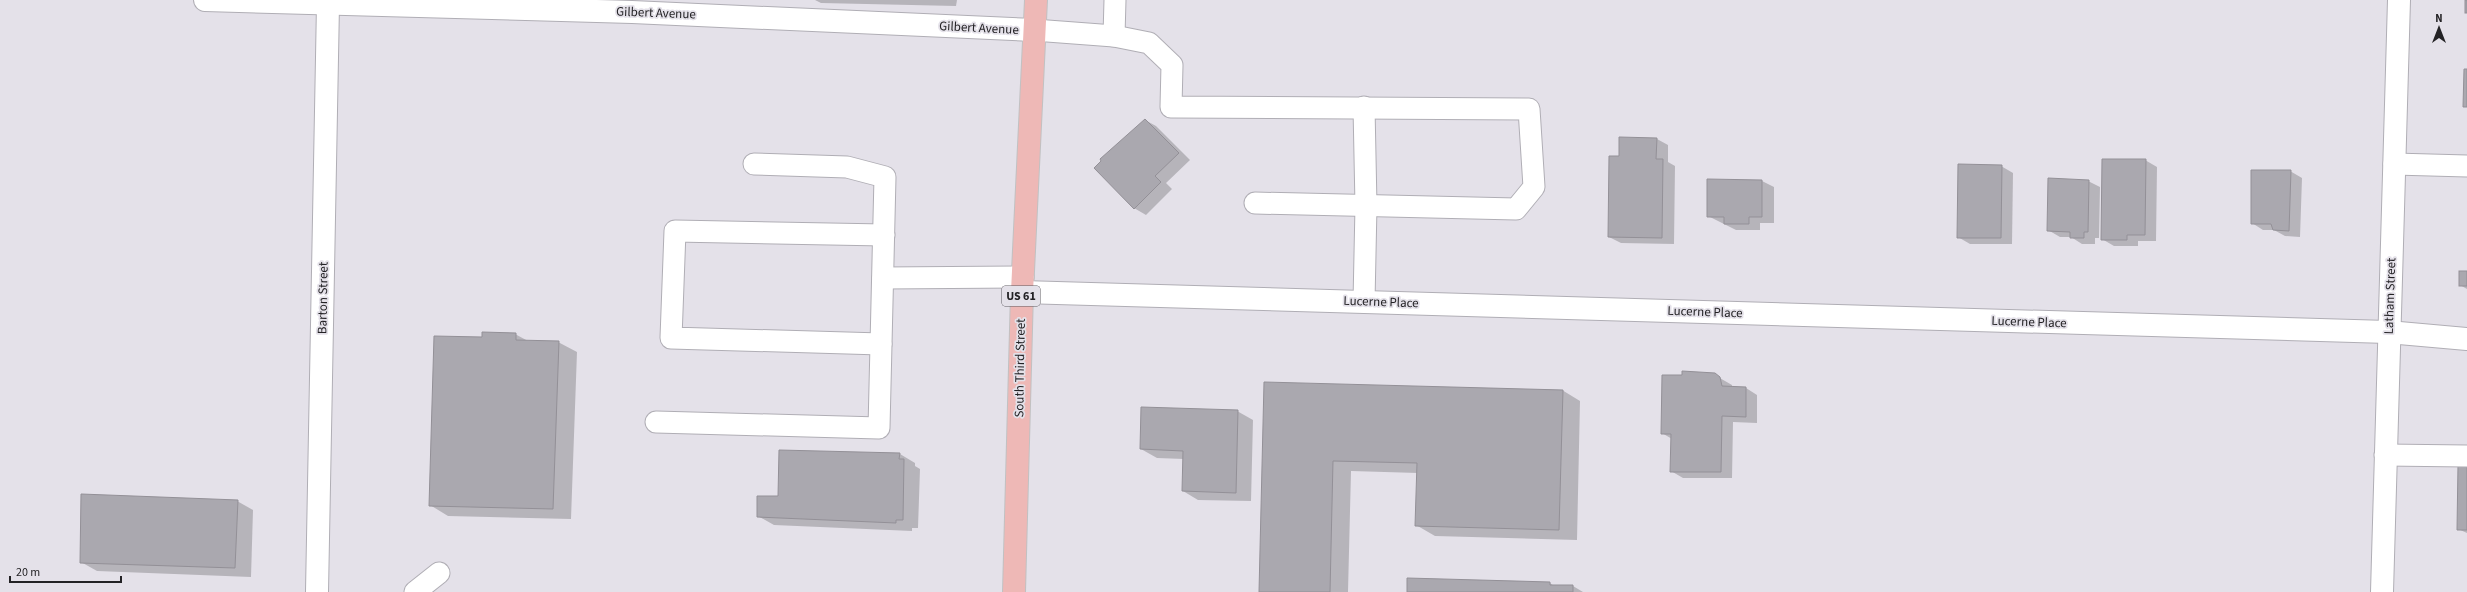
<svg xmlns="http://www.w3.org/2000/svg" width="2467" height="592" viewBox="0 0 2467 592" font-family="'Source Sans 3',sans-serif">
<rect width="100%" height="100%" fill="#e4e1e9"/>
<g fill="#0003">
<path d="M 815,0 L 957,0 L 956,6 L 821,3 Z"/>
<path d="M 1145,120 L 1156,126 L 1190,160 L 1166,183 L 1172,189 L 1146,215 L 1134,208 Z"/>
<path d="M 1657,139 L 1668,145 L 1668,162 L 1675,166 L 1674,244 L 1621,243 L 1609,237 L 1620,157 Z"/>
<path d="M 2145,160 L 2157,167 L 2156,241 L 2138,241 L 2138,246 L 2114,246 L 2102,239 Z"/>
<path d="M 2001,166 L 2013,173 L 2012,244 L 1970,244 L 1958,237 Z"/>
<path d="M 2290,171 L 2302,178 L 2300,237 L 2285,236 L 2274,230 L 2263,230 L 2252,223 Z"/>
<path d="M 1762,181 L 1774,187 L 1774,223 L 1760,223 L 1760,230 L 1736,230 L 1708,216 Z"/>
<path d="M 2088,181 L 2100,187 L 2099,238 L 2095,238 L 2095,244 L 2082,244 L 2071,237 L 2060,237 L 2048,230 Z"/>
<path d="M 2467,272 L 2467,289 L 2460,285 Z"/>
<path d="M 515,334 L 528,341 L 558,342 L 577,352 L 571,519 L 448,516 L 430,505 L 483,338 Z"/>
<path d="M 1711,373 L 1732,385 L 1732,388 L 1746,388 L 1757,395 L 1757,423 L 1733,422 L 1732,478 L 1683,478 L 1671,471 L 1672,439 L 1662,433 L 1683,376 Z"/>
<path d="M 1265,383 L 1562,390 L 1580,401 L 1577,540 L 1435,536 L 1416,525 L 1418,473 L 1351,471 L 1348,592 L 1260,592 Z"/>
<path d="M 1237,411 L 1253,420 L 1251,501 L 1198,500 L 1183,491 L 1184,459 L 1157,458 L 1141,449 Z"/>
<path d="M 900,454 L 915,463 L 915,466 L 920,469 L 918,528 L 912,528 L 912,531 L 774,525 L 758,516 L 779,497 Z"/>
<path d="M 2467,467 L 2467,533 L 2458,529 Z"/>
<path d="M 237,501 L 253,510 L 251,577 L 97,571 L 81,562 Z"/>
<path d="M 1550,583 L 1554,586 L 1573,586 L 1583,592 L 1408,592 Z"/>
</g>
<g fill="#aaa8af" stroke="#939097">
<rect x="2465" y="0" width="2" height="13"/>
<path d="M 2464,69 L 2467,69 L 2467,107 L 2463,107 Z"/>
<path d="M 1145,119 L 1179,153 L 1155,176 L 1161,182 L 1134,209 L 1094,168 L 1101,161 L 1100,159 Z"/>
<path d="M 1619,137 L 1657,138 L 1656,159 L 1663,159 L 1662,238 L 1608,237 L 1609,156 L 1619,156 Z"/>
<path d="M 2102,159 L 2146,159 L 2145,235 L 2127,235 L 2127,240 L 2101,240 Z"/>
<path d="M 1958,164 L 2002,165 L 2001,238 L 1957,238 Z"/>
<path d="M 2251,170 L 2291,170 L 2289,231 L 2273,230 L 2271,224 L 2251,224 Z"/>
<path d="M 2048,178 L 2089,180 L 2088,232 L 2084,232 L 2084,238 L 2070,238 L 2070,232 L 2047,231 Z"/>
<path d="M 1707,179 L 1762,180 L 1762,217 L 1749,217 L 1749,224 L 1724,224 L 1724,217 L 1707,217 Z"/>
<rect x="2459" y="271" width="8" height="15"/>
<path d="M 482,332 L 516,333 L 516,340 L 559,341 L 553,509 L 429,506 L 434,336 L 482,337 Z"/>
<path d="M 1682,371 L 1715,373 L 1720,377 L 1722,386 L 1746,387 L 1746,417 L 1722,416 L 1721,472 L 1670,472 L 1671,434 L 1661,434 L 1662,375 L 1682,375 Z"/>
<path d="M 1264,382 L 1563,390 L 1559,530 L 1415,526 L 1417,463 L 1333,461 L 1330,592 L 1259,592 Z"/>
<path d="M 1141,407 L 1238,410 L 1236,493 L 1182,491 L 1183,451 L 1140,449 Z"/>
<path d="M 779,450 L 900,453 L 899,459 L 904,459 L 903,520 L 896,520 L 896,523 L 757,517 L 757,496 L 778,496 Z"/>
<path d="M 2458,465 L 2467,466 L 2467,530 L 2457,530 Z"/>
<path d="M 81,494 L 238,500 L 235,568 L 80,563 Z"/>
<path d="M 1407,578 L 1550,582 L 1550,585 L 1573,585 L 1573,592 L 1407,592 Z"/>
</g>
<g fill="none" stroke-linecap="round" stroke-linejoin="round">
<defs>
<g id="lane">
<path d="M 1034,30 L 1114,36 L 1149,43 L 1172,65 L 1171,107 L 1529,109 L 1534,187 L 1516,209 L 1255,203"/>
<path d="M 1114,36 L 1115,0"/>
<path d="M 1364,107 L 1366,206 L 1364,302"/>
<path d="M 2394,164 L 2467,166"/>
<path d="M 883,278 L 1023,277"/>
<path d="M 881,344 L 671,338 L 675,231 L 884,235"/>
<path d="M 656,422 L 879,428 L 885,177 L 847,167 L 754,164"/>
<path d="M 2385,455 L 2467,456"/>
<path d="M 415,592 L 439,573"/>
</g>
<g id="street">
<path d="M 205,0 L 632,12 L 1034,30"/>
<path d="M 1022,292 L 2388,332 L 2467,339"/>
<path d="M 317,592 L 328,4"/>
<path d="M 2382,592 L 2399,0"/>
</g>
<path id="primary" d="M 1014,592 L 1022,292 L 1036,0"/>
</defs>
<use href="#lane" stroke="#b0aeb5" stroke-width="23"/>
<use href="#street" stroke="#b0aeb5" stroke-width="24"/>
<use href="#primary" stroke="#c1c1c2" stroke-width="24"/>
<use href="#lane" stroke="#fff" stroke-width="21"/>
<use href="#street" stroke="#fff" stroke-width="22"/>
<use href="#primary" stroke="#eeb8b6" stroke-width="22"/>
</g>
<g text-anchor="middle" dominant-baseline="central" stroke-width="3.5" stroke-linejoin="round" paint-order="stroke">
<rect fill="#e4e1e9" stroke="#5d5b60" stroke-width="1" x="1002" y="286" width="38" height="20" rx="3"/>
<g font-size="12" font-weight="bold" fill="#232225">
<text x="1021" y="296">US 61</text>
</g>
<g font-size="13" fill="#232225" stroke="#e4e1e9">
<text transform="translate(656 13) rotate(2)">Gilbert Avenue</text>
<text transform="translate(979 28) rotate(3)">Gilbert Avenue</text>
<text transform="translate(2390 296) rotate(-88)">Latham Street</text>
<text transform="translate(323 298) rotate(-89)">Barton Street</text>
<text transform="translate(1381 302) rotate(2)">Lucerne Place</text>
<text transform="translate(1705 312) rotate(2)">Lucerne Place</text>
<text transform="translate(2029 322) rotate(2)">Lucerne Place</text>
<text transform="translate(1020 368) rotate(-89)">South Third Street</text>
</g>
</g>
<g transform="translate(2439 28)" stroke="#e4e1e9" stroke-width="3" paint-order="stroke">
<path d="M0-3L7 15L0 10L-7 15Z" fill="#232225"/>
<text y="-6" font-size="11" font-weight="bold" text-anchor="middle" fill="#232225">N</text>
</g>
<path d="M10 576v6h111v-6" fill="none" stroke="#232225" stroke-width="2"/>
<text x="16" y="576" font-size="12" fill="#232225" stroke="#e4e1e9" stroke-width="3" paint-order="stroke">20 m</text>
</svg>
